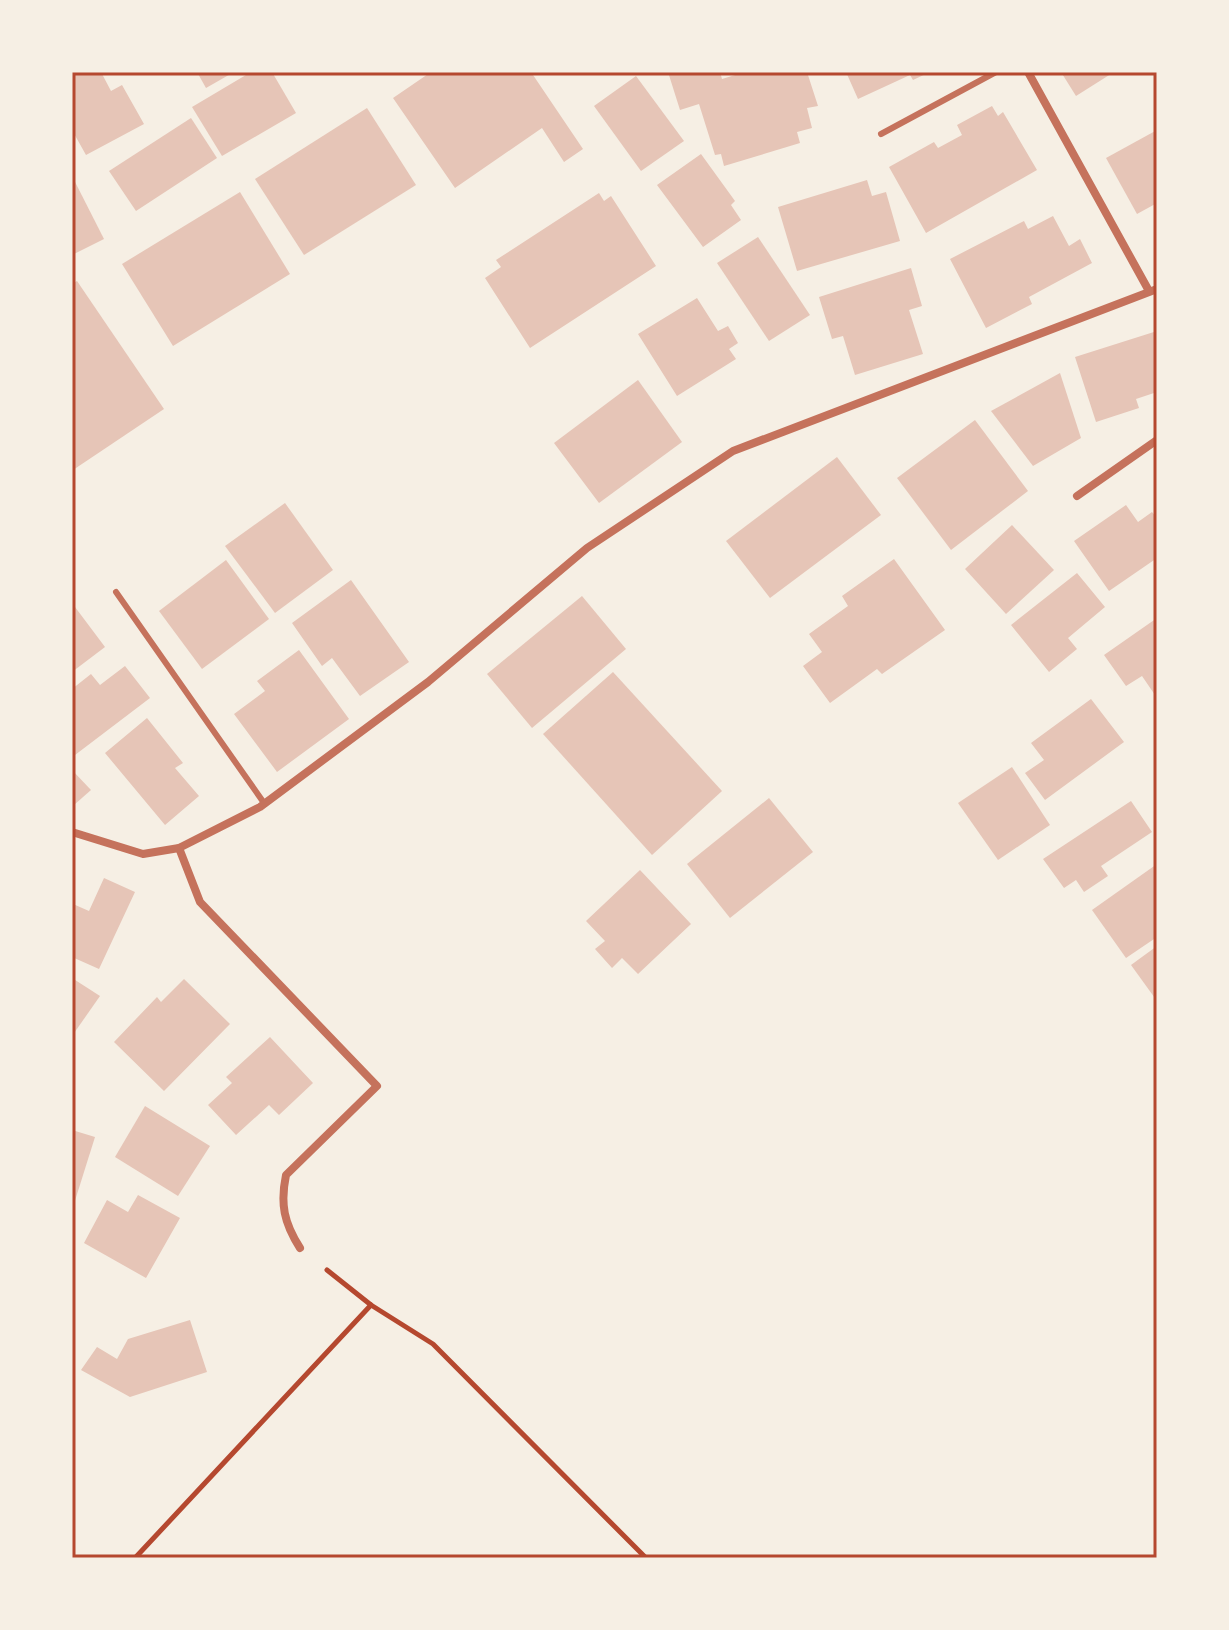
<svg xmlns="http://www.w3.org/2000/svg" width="1229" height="1630" viewBox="0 0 1229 1630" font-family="'Work Sans',sans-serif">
<rect width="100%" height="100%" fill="#f6efe4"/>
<g fill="#e6c5b7">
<path d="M 72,72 L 101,72 L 111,91 L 122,85 L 144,124 L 86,155 L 72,130 Z"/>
<path d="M 197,72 L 234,72 L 206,88 Z"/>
<path d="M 251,72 L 272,72 L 296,113 L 222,156 L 192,107 Z"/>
<path d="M 431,72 L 531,72 L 583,149 L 564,162 L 542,128 L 455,188 L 393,98 Z"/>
<path d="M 668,72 L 720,72 L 722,79 L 745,72 L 807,72 L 818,106 L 807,108 L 812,128 L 797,132 L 800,143 L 724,166 L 721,154 L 715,155 L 699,104 L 680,110 Z"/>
<path d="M 846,72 L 930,72 L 913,80 L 910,75 L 858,99 Z"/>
<path d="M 1061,72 L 1114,72 L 1076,96 Z"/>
<path d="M 636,76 L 684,141 L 641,171 L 594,106 Z"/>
<path d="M 992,106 L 998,116 L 1003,112 L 1037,170 L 926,233 L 889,167 L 934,142 L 938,148 L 962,135 L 957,125 Z"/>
<path d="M 367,108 L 416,185 L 304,255 L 255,179 Z"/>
<path d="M 191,118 L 217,158 L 136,211 L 109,171 Z"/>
<path d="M 1157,130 L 1157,203 L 1137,214 L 1106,158 Z"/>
<path d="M 701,154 L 735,201 L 731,205 L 741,220 L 703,247 L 657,185 Z"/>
<path d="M 72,176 L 104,239 L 72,255 Z"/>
<path d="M 867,180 L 872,196 L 886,192 L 900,241 L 797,271 L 778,207 Z"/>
<path d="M 240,192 L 290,274 L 173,346 L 122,264 Z"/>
<path d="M 599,193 L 604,201 L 611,196 L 656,266 L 530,348 L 485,278 L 501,267 L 496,260 Z"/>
<path d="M 1053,216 L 1069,246 L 1080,239 L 1092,263 L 1029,297 L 1032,304 L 986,328 L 950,259 L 1024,221 L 1028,229 Z"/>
<path d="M 758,237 L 810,315 L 769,341 L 717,263 Z"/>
<path d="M 911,268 L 922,306 L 909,310 L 923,354 L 855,375 L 843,336 L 832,339 L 819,297 Z"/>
<path d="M 77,281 L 164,409 L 73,470 L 72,284 Z"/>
<path d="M 697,298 L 718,331 L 728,326 L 738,343 L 729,349 L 736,359 L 677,396 L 638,334 Z"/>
<path d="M 1157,331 L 1157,392 L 1136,399 L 1139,408 L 1096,422 L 1075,357 Z"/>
<path d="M 1060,373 L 1081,438 L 1033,466 L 991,411 Z"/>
<path d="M 638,380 L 682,442 L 599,503 L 554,443 Z"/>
<path d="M 975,420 L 1028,491 L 951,550 L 897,478 Z"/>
<path d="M 837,457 L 881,515 L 770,598 L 726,541 Z"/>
<path d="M 285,503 L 333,570 L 275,613 L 225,546 Z"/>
<path d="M 1126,505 L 1138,522 L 1152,512 L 1157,518 L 1157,558 L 1109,591 L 1074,541 Z"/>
<path d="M 1012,525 L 1054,570 L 1006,614 L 965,569 Z"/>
<path d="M 894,559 L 945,630 L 882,674 L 877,669 L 830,703 L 803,666 L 822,652 L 809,634 L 848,606 L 842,596 Z"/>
<path d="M 226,560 L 269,619 L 202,669 L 159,611 Z"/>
<path d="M 1077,573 L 1105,607 L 1068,638 L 1077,649 L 1049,672 L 1011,625 Z"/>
<path d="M 351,580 L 409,662 L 360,696 L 332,658 L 322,666 L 292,623 Z"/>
<path d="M 582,596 L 626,649 L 532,728 L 487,674 Z"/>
<path d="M 72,603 L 105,647 L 72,672 Z"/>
<path d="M 1157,618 L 1157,698 L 1142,676 L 1126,686 L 1104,655 Z"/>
<path d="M 299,650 L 349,719 L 277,772 L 234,714 L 265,691 L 257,681 Z"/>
<path d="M 125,666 L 150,698 L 75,755 L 72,750 L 72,689 L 91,674 L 100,685 Z"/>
<path d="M 613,672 L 722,791 L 652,855 L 543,734 Z"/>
<path d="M 1091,699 L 1124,742 L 1045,800 L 1025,773 L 1044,760 L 1031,743 Z"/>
<path d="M 147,718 L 183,763 L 175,768 L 199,796 L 165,825 L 105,753 Z"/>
<path d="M 1012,767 L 1050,825 L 998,860 L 958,803 Z"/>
<path d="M 72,770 L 91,790 L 74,805 L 72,802 Z"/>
<path d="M 769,798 L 813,852 L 730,918 L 687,864 Z"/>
<path d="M 1131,801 L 1152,832 L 1101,866 L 1108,876 L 1084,892 L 1076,880 L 1064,888 L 1043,859 Z"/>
<path d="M 1157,864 L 1157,937 L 1126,958 L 1092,910 Z"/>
<path d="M 640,870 L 691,924 L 638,974 L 622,958 L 612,968 L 595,949 L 605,941 L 586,921 Z"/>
<path d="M 104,878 L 135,892 L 99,969 L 72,957 L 72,907 L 73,904 L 89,911 Z"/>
<path d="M 1157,946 L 1157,1001 L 1131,965 Z"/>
<path d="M 72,978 L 100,996 L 72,1036 Z"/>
<path d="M 184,979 L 230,1024 L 164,1091 L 114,1042 L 157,997 L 161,1002 Z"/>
<path d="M 270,1037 L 313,1083 L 279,1115 L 269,1105 L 236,1135 L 208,1105 L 232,1083 L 226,1077 Z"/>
<path d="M 145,1106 L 210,1146 L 178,1196 L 115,1157 Z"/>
<path d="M 72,1130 L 95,1137 L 73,1207 L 72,1207 Z"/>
<path d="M 138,1195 L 180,1218 L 146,1278 L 84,1243 L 107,1200 L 128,1212 Z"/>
<path d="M 190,1320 L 207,1372 L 130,1397 L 81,1370 L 97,1347 L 117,1359 L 128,1339 Z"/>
</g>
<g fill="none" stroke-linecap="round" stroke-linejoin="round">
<g stroke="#b5482f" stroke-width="5">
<path d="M 327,1270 L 371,1305 L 433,1344 L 646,1558"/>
<path d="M 135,1558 L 371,1305"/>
</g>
<g stroke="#c5725c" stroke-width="6">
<path d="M 881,134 L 996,72"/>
<path d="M 116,592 L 264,803"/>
</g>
<g stroke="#c5725c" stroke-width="8">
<path d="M 1028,72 L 1149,291"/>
<path d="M 1077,496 L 1157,440"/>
<path d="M 72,832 L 143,854 L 179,848 L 260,807 L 428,682 L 587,548 L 733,451 L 1157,289"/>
<path d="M 179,848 L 200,902 L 377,1086 L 286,1175 C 280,1204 284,1223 300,1248"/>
</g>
</g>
<rect width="1229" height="1630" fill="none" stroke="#f6efe4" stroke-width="148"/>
<rect x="74" y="74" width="1081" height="1482" fill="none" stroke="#b5482f" stroke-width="3"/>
</svg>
